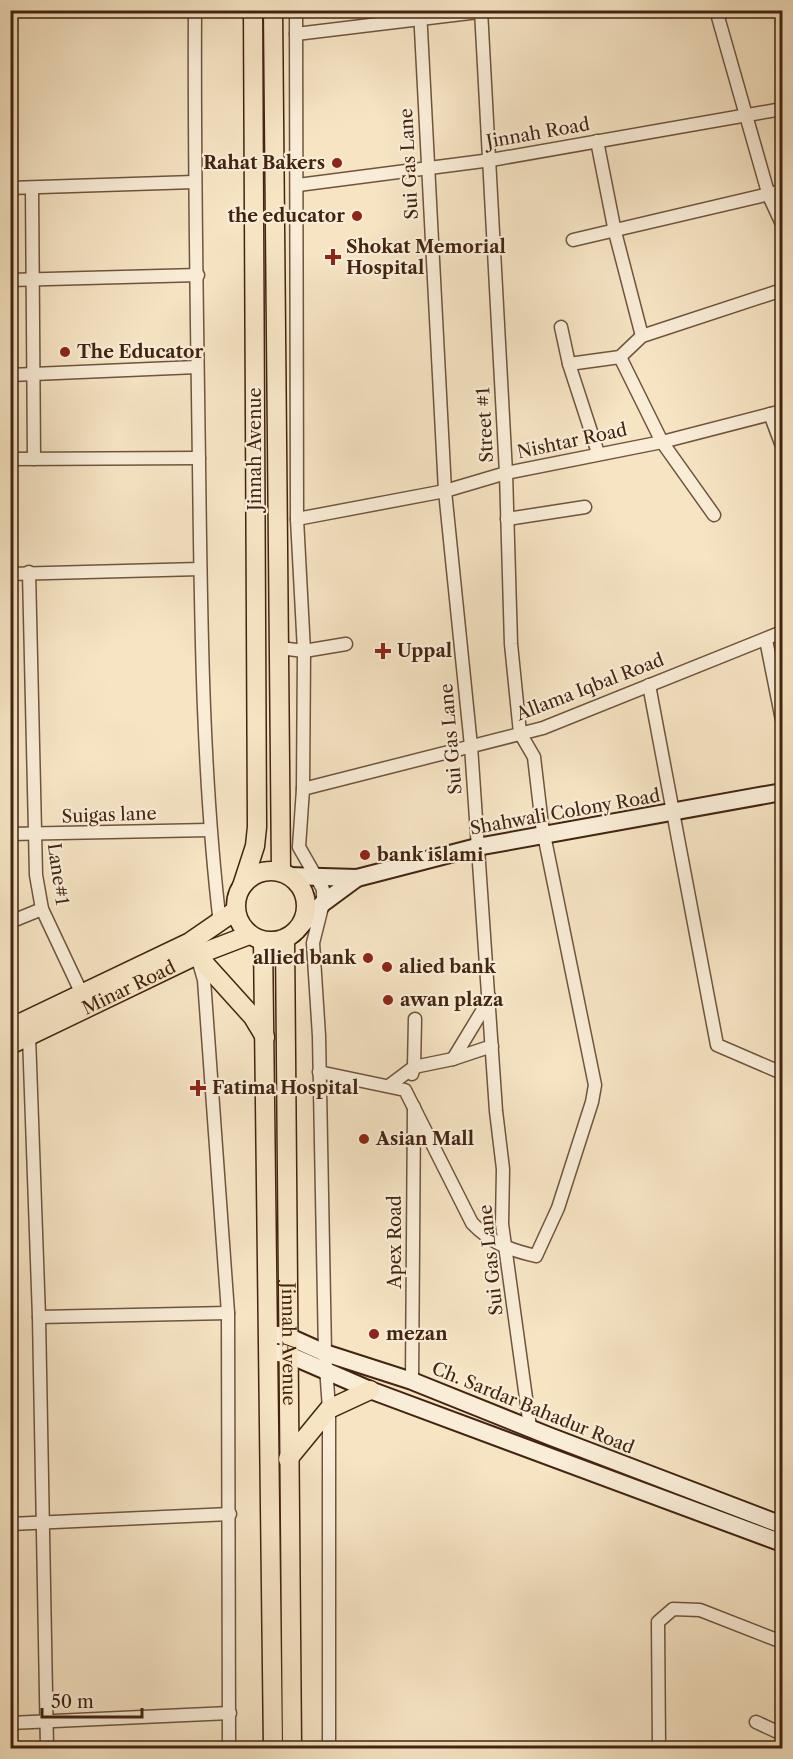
<svg xmlns="http://www.w3.org/2000/svg" width="793" height="1759" viewBox="0 0 793 1759" font-family="'Libre Caslon Text',serif">
<rect width="100%" height="100%" fill="#f6e4c3"/>
<filter id="stains"><feTurbulence type="fractalNoise" baseFrequency=".00333" numOctaves="4"/><feColorMatrix values="0 0 0 0 .2 0 0 0 0 .09 0 0 0 0 .02 0 0 0 .5 -.17"/></filter>
<radialGradient id="worn" r=".72"><stop offset=".6" stop-color="#630" stop-opacity="0"/><stop offset="1" stop-color="#630" stop-opacity=".3"/></radialGradient>
<g fill="none" stroke-linecap="round" stroke-linejoin="round">
<defs>
<g id="street">
<path d="M 195,10 C 194,162 197,314 199,465 C 201,618 202,772 220,924"/>
<path d="M 296,10 L 297,519 L 304,651 L 303,789 L 299,847 L 323,889 L 323,903 L 313,943 L 319,1036 L 325,1353 L 329,1409 L 329,1748"/>
<path d="M 420,10 L 445,491 L 471,746 L 496,1111 L 503,1169 L 502,1224 L 530,1427"/>
<path d="M 716,10 L 769,196 L 782,224"/>
<path d="M 296,34 L 495,10"/>
<path d="M 597,141 L 615,232 L 642,336"/>
<path d="M 298,185 L 491,160 L 782,109"/>
<path d="M 10,188 L 194,182"/>
<path d="M 32,188 L 34,459"/>
<path d="M 573,240 L 782,191"/>
<path d="M 10,280 L 198,275"/>
<path d="M 561,327 L 569,364 L 620,357 L 642,336 L 782,290"/>
<path d="M 620,357 L 662,442 L 714,515"/>
<path d="M 569,364 L 598,453"/>
<path d="M 10,375 L 197,367"/>
<path d="M 770,414 L 782,446"/>
<path d="M 10,459 L 199,458"/>
<path d="M 297,519 L 445,491 L 506,473 L 662,442 L 782,411"/>
<path d="M 507,519 L 585,507"/>
<path d="M 29,572 L 36,875 L 42,909 L 82,994"/>
<path d="M 10,574 L 200,569"/>
<path d="M 766,640 L 782,720"/>
<path d="M 280,648 L 304,651 L 346,644"/>
<path d="M 649,685 L 717,1045 L 782,1073"/>
<path d="M 303,789 L 543,728 L 782,632"/>
<path d="M 10,834 L 209,830"/>
<path d="M 10,922 L 42,909"/>
<path d="M 198,959 L 204,980 L 228,1313 L 229,1748"/>
<path d="M 29,1036 L 39,1317 L 47,1748"/>
<path d="M 453,1059 L 490,998"/>
<path d="M 319,1072 L 405,1090 L 472,1223 C 491,1243 510,1250 536,1256 L 558,1208 L 592,1102 L 595,1085 L 542,825 L 534,757 L 520,733 L 511,644 L 506,473 L 481,10"/>
<path d="M 412,1074 L 414,1067 L 415,1019"/>
<path d="M 390,1085 L 414,1067 L 453,1059 L 492,1046"/>
<path d="M 39,1317 L 228,1313"/>
<path d="M 412,1381 L 414,1107"/>
<path d="M 10,1524 L 230,1514"/>
<path d="M 756,1722 L 782,1734"/>
<path d="M 10,1723 L 230,1713"/>
<path d="M 659,1748 L 658,1622 L 673,1609 L 700,1610 L 782,1642"/>
</g>
<g id="secondary">
<path d="M 289,876 L 357,878 L 477,847 L 782,792"/>
<path d="M 293,934 L 323,903 L 357,878"/>
<path d="M 268,1334 L 287,1336 L 325,1353 L 412,1381 L 549,1436 L 782,1525"/>
<path d="M 269,1352 L 287,1354 L 370,1390 L 782,1543"/>
</g>
<g id="primary">
<path d="M 273,10 L 281,872"/>
<circle cx="271" cy="906" r="35"/>
<path d="M 242,886 L 255,846 L 257,827 L 253,10"/>
<path id="s1" d="M 285,939 L 292,1748"/>
<path d="M 263,941 L 273,1748"/>
<path d="M 197,955 L 253,1017 L 265,1037"/>
<path d="M 10,1028 L 190,942 L 235,911"/>
<path id="s2" d="M 10,1045 L 197,955 L 249,935"/>
<path d="M 288,1459 L 329,1409 L 370,1390"/>
</g>
</defs>
<use href="#street" stroke="#70543e" stroke-width="15"/>
<use href="#secondary" stroke="#432411" stroke-width="20"/>
<use href="#primary" stroke="#432411" stroke-width="21"/>
<use href="#street" stroke="#f9edd8" stroke-width="12"/>
<use href="#secondary" stroke="#f9edd8" stroke-width="16"/>
<use href="#primary" stroke="#f6e4c3" stroke-width="18"/>
</g>
<g fill="#8f2418" stroke="#f9edd8" stroke-width="2">
<circle cx="337" cy="163" r="6"/>
<circle cx="357" cy="216" r="6"/>
<path d="M330 248h6v6h6v6h-6v6h-6v-6h-6v-6h6z"/>
<circle cx="65" cy="352" r="6"/>
<path d="M380 642h6v6h6v6h-6v6h-6v-6h-6v-6h6z"/>
<circle cx="365" cy="855" r="6"/>
<circle cx="368" cy="958" r="6"/>
<circle cx="387" cy="967" r="6"/>
<circle cx="388" cy="1000" r="6"/>
<path d="M195 1079h6v6h6v6h-6v6h-6v-6h-6v-6h6z"/>
<circle cx="364" cy="1139" r="6"/>
<circle cx="374" cy="1334" r="6"/>
</g>
<g text-anchor="middle" dominant-baseline="central" stroke-width="4.5" stroke-linejoin="round" paint-order="stroke">
<g font-size="18" fill="#432411" stroke="#f9edd8">
<text transform="translate(538 133) rotate(-10)">Jinnah Road</text>
<text transform="translate(409 164) rotate(-93)">Sui Gas Lane</text>
<text transform="translate(485 425) rotate(-93)">Street #1</text>
<text transform="translate(572 441) rotate(-12)">Nishtar Road</text>
<text transform="translate(255 449) rotate(-90)">Jinnah Avenue</text>
<text transform="translate(590 687) rotate(-21)">Allama Iqbal Road</text>
<text transform="translate(451 739) rotate(-95)">Sui Gas Lane</text>
<text transform="translate(565 812) rotate(-10)">Shahwali Colony Road</text>
<text transform="translate(109 815) rotate(-2)">Suigas lane</text>
<text transform="translate(58 874) rotate(82)">Lane#1</text>
<text stroke="none"><textPath href="#s2" startOffset="132">Minar Road</textPath></text>
<text transform="translate(395 1242) rotate(-90)">Apex Road</text>
<text transform="translate(491 1260) rotate(-96)">Sui Gas Lane</text>
<text stroke="none"><textPath href="#s1" startOffset="405">Jinnah Avenue</textPath></text>
<text transform="translate(533 1408) rotate(22)">Ch. Sardar Bahadur Road</text>
</g>
<g font-size="18" font-weight="bold" fill="#432411" stroke="#f9edd8" text-anchor="start">
<text x="325" y="163" text-anchor="end">Rahat Bakers</text>
<text x="345" y="216" text-anchor="end">the educator</text>
<text x="346" y="247">Shokat Memorial<tspan x="346" dy="21">Hospital</tspan></text>
<text x="77" y="352">The Educator</text>
<text x="397" y="651">Uppal</text>
<text x="377" y="855">bank islami</text>
<text x="356" y="958" text-anchor="end">allied bank</text>
<text x="399" y="967">alied bank</text>
<text x="400" y="1000">awan plaza</text>
<text x="212" y="1088">Fatima Hospital</text>
<text x="376" y="1139">Asian Mall</text>
<text x="386" y="1334">mezan</text>
</g>
</g>
<rect width="793" height="1759" fill="none" stroke="#f6e4c3" stroke-width="36"/>
<rect x="12" y="12" width="769" height="1735" fill="none" stroke="#432411" stroke-width="3"/>
<rect x="18" y="18" width="757" height="1723" fill="none" stroke="#432411" stroke-width="1.5"/>
<path d="M42 1708v9h100v-9" fill="none" stroke="#432411" stroke-width="3"/>
<text x="51" y="1708" font-size="18" fill="#432411" stroke="#f9edd8" stroke-width="4.5" paint-order="stroke">50 m</text>
<rect width="100%" height="100%" filter="url(#stains)"/>
<rect width="100%" height="100%" fill="url(#worn)"/>
</svg>
